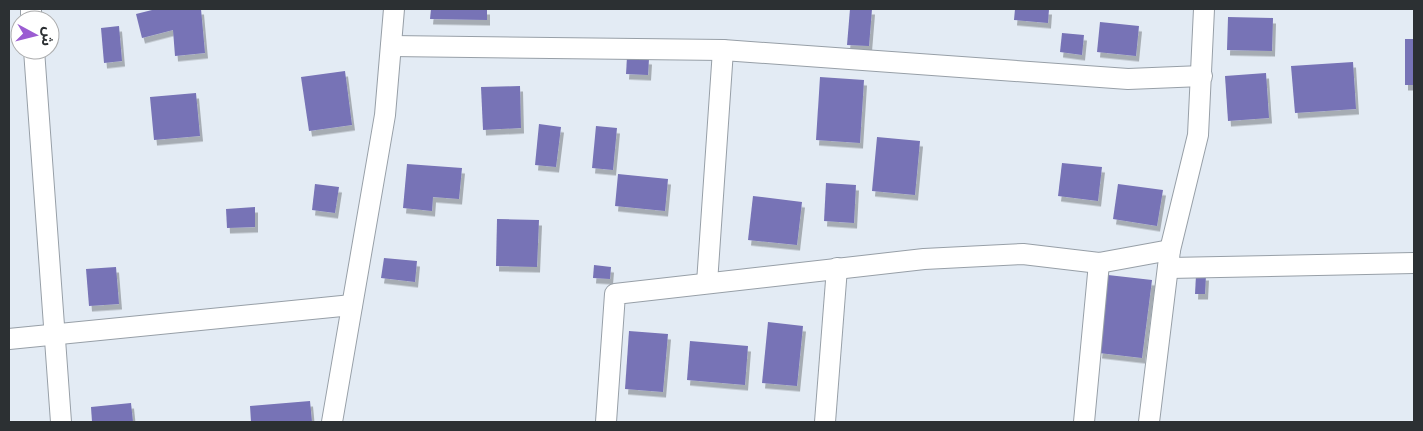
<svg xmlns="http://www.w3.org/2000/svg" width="1423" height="431" viewBox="0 0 1423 431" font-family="Commissioner,'Noto Sans Arabic',sans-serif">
<defs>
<filter id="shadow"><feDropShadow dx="3" dy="5.5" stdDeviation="0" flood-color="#0004"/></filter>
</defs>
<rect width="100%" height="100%" fill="#e3ebf4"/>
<g fill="#7773b6" filter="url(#shadow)">
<path d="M 156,9 L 201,9 L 205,53 L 175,56 L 173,30 L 142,38 L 136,14 Z"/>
<path d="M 431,9 L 487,9 L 487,20 L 430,19 Z"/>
<path d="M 850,9 L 872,9 L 869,46 L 847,45 Z"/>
<path d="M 1015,9 L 1049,9 L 1048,23 L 1014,20 Z"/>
<path d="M 1228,17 L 1273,18 L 1272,51 L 1227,50 Z"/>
<path d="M 1100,22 L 1139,26 L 1136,56 L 1097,52 Z"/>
<path d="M 119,26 L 122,61 L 104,63 L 101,28 Z"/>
<path d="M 1062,33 L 1084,35 L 1082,55 L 1060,52 Z"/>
<rect x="1405" y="39" width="9" height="46"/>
<path d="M 627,57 L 649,59 L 648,75 L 626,74 Z"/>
<path d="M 1353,62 L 1356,109 L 1295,113 L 1291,66 Z"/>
<path d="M 345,71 L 352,125 L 309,131 L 301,77 Z"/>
<path d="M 1266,73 L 1269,118 L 1228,121 L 1225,76 Z"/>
<path d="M 820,77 L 864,80 L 860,143 L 816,140 Z"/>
<path d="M 520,86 L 521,128 L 483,130 L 481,87 Z"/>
<path d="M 196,93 L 200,136 L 154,140 L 150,97 Z"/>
<path d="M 539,124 L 561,127 L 556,167 L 535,165 Z"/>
<path d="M 596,126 L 617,128 L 613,170 L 592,168 Z"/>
<path d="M 877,137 L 920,141 L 915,195 L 872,191 Z"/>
<path d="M 1062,163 L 1102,167 L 1098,201 L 1058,196 Z"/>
<path d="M 407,164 L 462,168 L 459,199 L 433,197 L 432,211 L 403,208 Z"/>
<path d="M 618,174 L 668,179 L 665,211 L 615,206 Z"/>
<path d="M 826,183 L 856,185 L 854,223 L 824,221 Z"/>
<path d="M 315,184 L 339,187 L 335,213 L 312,210 Z"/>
<path d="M 1118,184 L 1163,190 L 1157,226 L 1113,219 Z"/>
<path d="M 753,196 L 802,202 L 797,245 L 748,240 Z"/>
<path d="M 255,207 L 255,227 L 227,228 L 226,209 Z"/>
<path d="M 497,219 L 539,220 L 537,267 L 496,266 Z"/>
<path d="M 384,258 L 417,261 L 415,282 L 381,278 Z"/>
<path d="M 594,265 L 611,267 L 610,279 L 593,278 Z"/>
<path d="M 116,267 L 119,304 L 89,306 L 86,269 Z"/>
<path d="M 1108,275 L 1152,280 L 1142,358 L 1099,353 Z"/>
<path d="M 1196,275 L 1206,275 L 1205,294 L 1195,294 Z"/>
<path d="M 768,322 L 803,326 L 797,386 L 762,383 Z"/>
<path d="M 629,331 L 668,334 L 663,392 L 625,389 Z"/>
<path d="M 690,341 L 748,346 L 745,385 L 687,380 Z"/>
<path d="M 310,401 L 312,422 L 251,422 L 250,406 Z"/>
<path d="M 131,403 L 133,422 L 92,422 L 91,407 Z"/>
</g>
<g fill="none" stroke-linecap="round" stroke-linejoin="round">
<defs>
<g id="minor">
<path d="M 31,9 L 31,20"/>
<path d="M 391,46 L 723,50 L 1128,79 L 1202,76"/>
<path d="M 34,50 L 61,422"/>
<path d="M 1169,268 L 1414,263"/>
<path d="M 707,283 L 723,50"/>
<path d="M 9,339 L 352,305"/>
<path d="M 332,422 L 385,115 L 394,9"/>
<path d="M 606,422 L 615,294 L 924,259 L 1023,254 L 1099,263 L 1170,250"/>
<path d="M 825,422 L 837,268"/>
<path d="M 1084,422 L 1099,263"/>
<path d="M 1149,422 L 1170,250 L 1198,135 L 1204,9"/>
</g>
</defs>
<use href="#minor" stroke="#979fa7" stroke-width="22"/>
<use href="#minor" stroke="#fff" stroke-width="20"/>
</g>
<rect width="1423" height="431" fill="none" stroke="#2c3033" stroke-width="20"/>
<g transform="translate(35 35) rotate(97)"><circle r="24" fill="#ffffff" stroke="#abacad"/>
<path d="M0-4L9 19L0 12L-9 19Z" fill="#9b5cd2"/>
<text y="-8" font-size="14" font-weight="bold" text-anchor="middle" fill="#2c3033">ش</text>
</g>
</svg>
